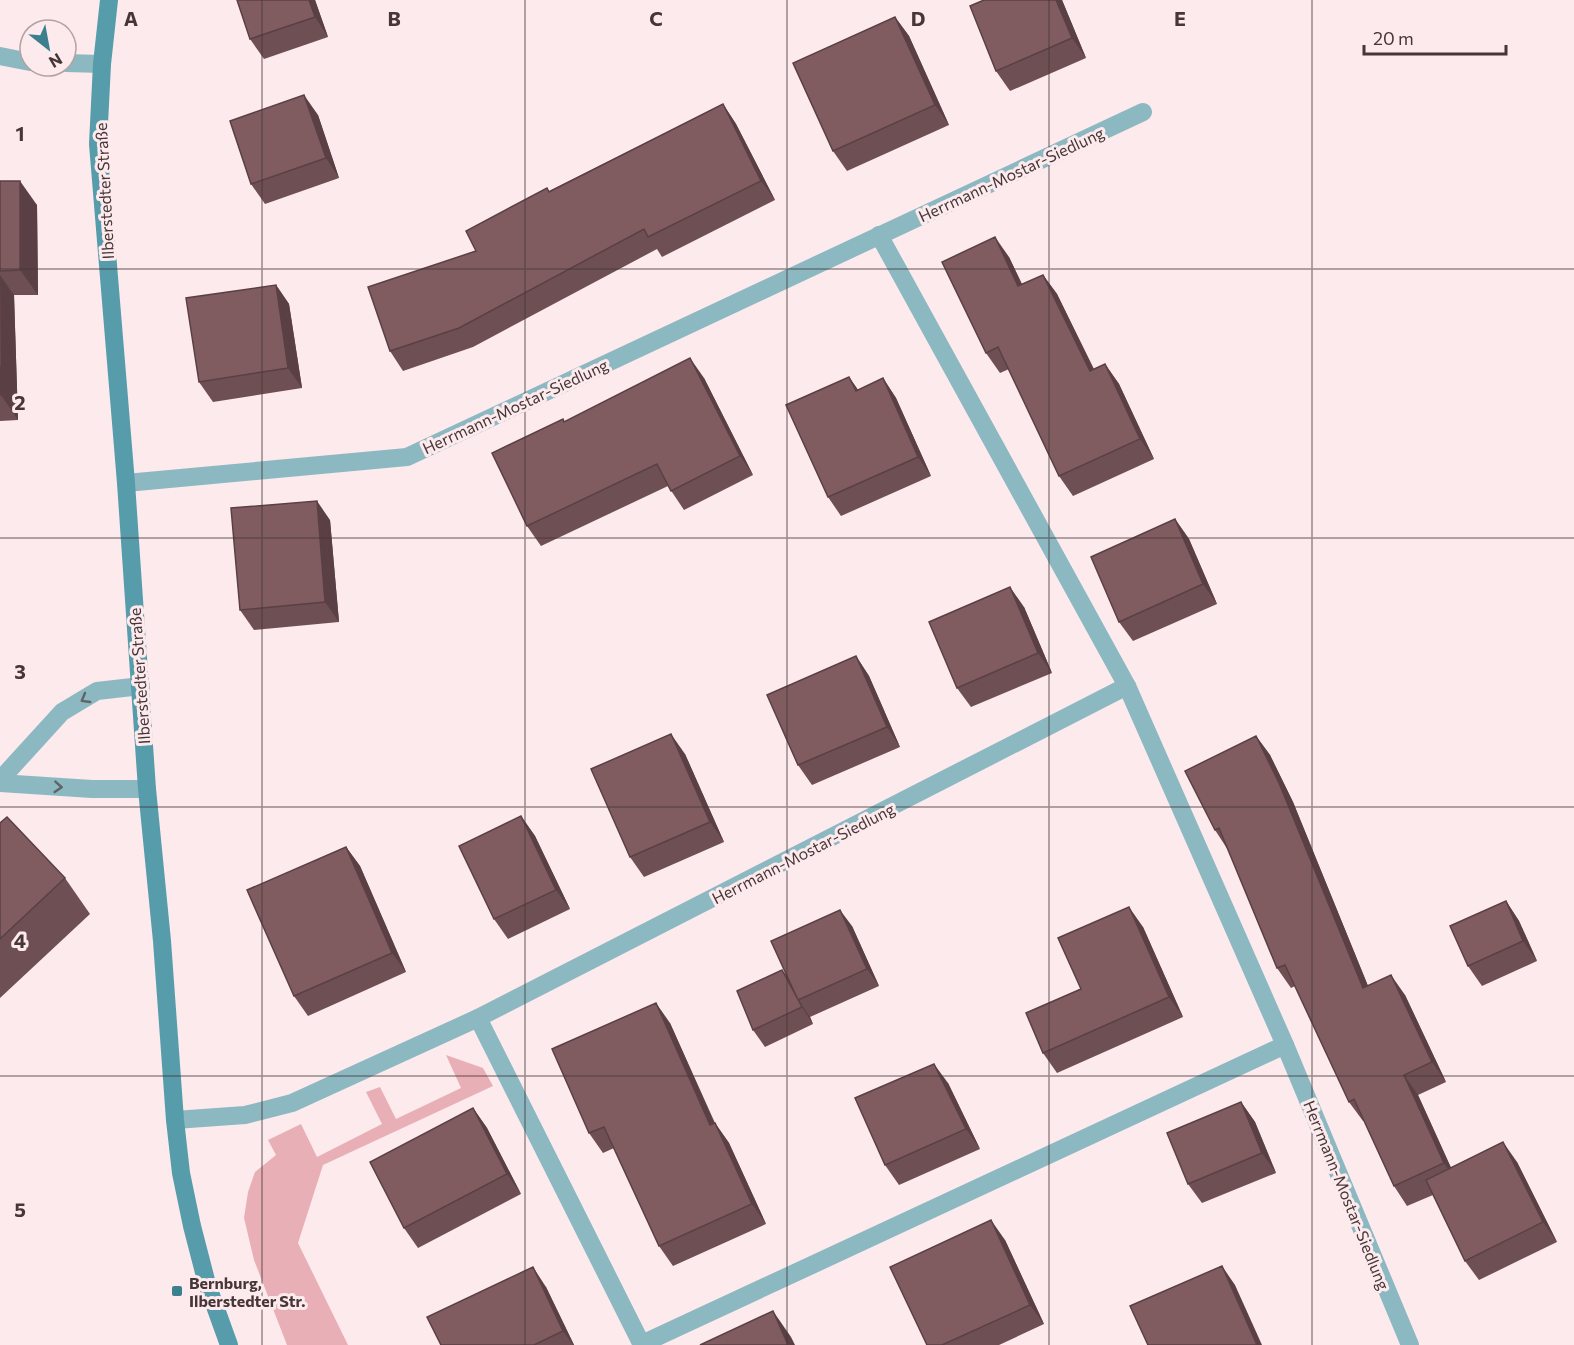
<svg xmlns="http://www.w3.org/2000/svg" width="1574" height="1345" viewBox="0 0 1574 1345" font-family="Commissioner,sans-serif">
<rect width="100%" height="100%" fill="#fceaec"/>
<path fill="#e9afb7" d="M 446,1055 L 483,1068 L 493,1086 L 323,1165 L 298,1243 L 348,1345 L 287,1345 L 254,1260 L 244,1218 L 248,1192 L 255,1172 L 276,1155 L 268,1140 L 301,1124 L 317,1157 L 382,1124 L 366,1092 L 380,1087 L 396,1119 L 461,1088 Z"/>
<g fill="none" stroke-linecap="round" stroke-linejoin="round">
<g stroke="#8cb8c2" stroke-width="18">
<path d="M 0,56 L 30,62"/>
<path d="M 66,63 L 102,64"/>
<path d="M 879,235 L 1127,686 L 1285,1045 L 1410,1345"/>
<path d="M 126,483 L 407,457 L 1143,112"/>
<path d="M 0,780 L 62,712 L 97,691 L 141,686"/>
<path d="M 0,783 L 92,789 L 147,789"/>
<path d="M 478,1018 L 642,1345"/>
<path d="M 175,1120 L 245,1115 L 292,1103 L 478,1018 L 1127,686"/>
<path d="M 642,1344 L 1285,1045"/>
</g>
<path stroke="#569cab" stroke-width="18" d="M 109,0 L 102,64 L 98,144 L 126,483 L 147,789 L 162,941 L 175,1120 L 181,1173 L 192,1226 L 207,1284 L 229,1345"/>
</g>
<g fill="#6e4f53">
<path d="M 237,0 L 315,0 L 328,37 L 264,59 L 250,39 Z"/>
<path d="M 1062,0 L 1086,58 L 1010,91 L 996,71 Z"/>
<path d="M 895,17 L 909,36 L 949,125 L 847,171 L 833,151 Z"/>
<path d="M 723,104 L 736,124 L 775,200 L 662,257 L 657,249 L 473,347 L 403,371 L 390,351 L 476,251 L 549,191 Z"/>
<path d="M 318,115 L 339,178 L 265,204 L 251,184 Z"/>
<path d="M 0,181 L 37,205 L 38,295 L 14,295 L 18,420 L 0,421 Z"/>
<path d="M 1009,257 L 1022,284 L 1043,275 L 1057,294 L 1094,369 L 1105,364 L 1119,384 L 1154,459 L 1073,496 L 1059,476 L 1009,369 L 1000,373 L 986,353 Z"/>
<path d="M 276,285 L 289,304 L 302,388 L 213,402 L 199,382 Z"/>
<path d="M 849,377 L 858,390 L 883,378 L 896,398 L 931,476 L 841,516 L 828,497 Z"/>
<path d="M 704,378 L 753,475 L 684,510 L 668,486 L 541,546 L 527,526 L 565,422 Z"/>
<path d="M 1175,519 L 1189,539 L 1217,604 L 1133,641 L 1119,622 Z"/>
<path d="M 330,520 L 339,622 L 254,630 L 240,610 Z"/>
<path d="M 1024,607 L 1052,673 L 971,707 L 957,688 Z"/>
<path d="M 856,656 L 869,676 L 900,747 L 812,785 L 798,765 Z"/>
<path d="M 1256,736 L 1270,755 L 1293,802 L 1368,986 L 1405,995 L 1446,1082 L 1418,1095 L 1451,1168 L 1517,1162 L 1557,1242 L 1479,1280 L 1465,1261 L 1433,1195 L 1407,1206 L 1394,1186 L 1364,1121 L 1363,1121 L 1349,1102 L 1295,986 L 1291,988 L 1277,968 L 1228,850 L 1215,830 Z"/>
<path d="M 685,754 L 724,842 L 644,877 L 630,857 Z"/>
<path d="M 521,816 L 535,836 L 570,909 L 508,939 L 494,919 Z"/>
<path d="M 0,823 L 65,878 L 90,914 L 0,998 Z"/>
<path d="M 346,847 L 360,866 L 406,972 L 308,1016 L 294,996 Z"/>
<path d="M 1506,901 L 1519,921 L 1537,961 L 1482,986 L 1468,966 Z"/>
<path d="M 852,926 L 879,986 L 810,1017 L 813,1024 L 765,1047 L 753,1030 L 782,970 L 788,978 Z"/>
<path d="M 1143,927 L 1183,1017 L 1057,1073 L 1043,1053 L 1081,989 Z"/>
<path d="M 670,1023 L 715,1123 L 729,1143 L 766,1224 L 673,1266 L 659,1246 L 614,1148 L 603,1153 L 589,1133 Z"/>
<path d="M 948,1083 L 980,1149 L 899,1185 L 885,1165 Z"/>
<path d="M 1241,1102 L 1255,1122 L 1276,1173 L 1202,1203 L 1188,1184 Z"/>
<path d="M 473,1108 L 487,1128 L 521,1194 L 418,1248 L 404,1228 Z"/>
<path d="M 1005,1240 L 1044,1324 L 999,1345 L 927,1345 Z"/>
<path d="M 546,1287 L 574,1345 L 441,1345 Z"/>
</g>
<g fill="#5a4044">
<path d="M 309,0 L 315,0 L 328,37 L 315,17 Z"/>
<path d="M 1056,0 L 1062,0 L 1086,58 L 1072,38 Z"/>
<path d="M 895,17 L 909,36 L 949,125 L 935,105 Z"/>
<path d="M 304,95 L 318,115 L 339,178 L 326,158 Z"/>
<path d="M 723,104 L 736,124 L 775,200 L 761,181 Z"/>
<path d="M 20,181 L 37,205 L 38,295 L 20,270 Z"/>
<path d="M 995,237 L 1009,257 L 1032,306 L 1018,286 Z"/>
<path d="M 0,275 L 14,295 L 18,420 L 1,395 Z"/>
<path d="M 1043,275 L 1057,294 L 1104,391 L 1090,371 Z"/>
<path d="M 276,285 L 289,304 L 302,388 L 288,368 Z"/>
<path d="M 690,358 L 704,378 L 753,475 L 740,456 Z"/>
<path d="M 1105,364 L 1119,384 L 1154,459 L 1140,439 Z"/>
<path d="M 849,377 L 863,397 L 856,391 Z"/>
<path d="M 883,378 L 896,398 L 931,476 L 918,457 Z"/>
<path d="M 317,501 L 330,520 L 339,622 L 325,602 Z"/>
<path d="M 1175,519 L 1189,539 L 1217,604 L 1203,584 Z"/>
<path d="M 1010,587 L 1024,607 L 1052,673 L 1038,653 Z"/>
<path d="M 856,656 L 869,676 L 900,747 L 887,727 Z"/>
<path d="M 671,734 L 685,754 L 724,842 L 710,822 Z"/>
<path d="M 1256,736 L 1270,755 L 1293,802 L 1377,1008 L 1363,988 Z"/>
<path d="M 521,816 L 535,836 L 570,909 L 556,890 Z"/>
<path d="M 346,847 L 360,866 L 406,972 L 392,953 Z"/>
<path d="M 1506,901 L 1519,921 L 1537,961 L 1523,941 Z"/>
<path d="M 1129,907 L 1143,927 L 1183,1017 L 1169,997 Z"/>
<path d="M 840,910 L 852,926 L 879,986 L 867,969 Z"/>
<path d="M 782,970 L 794,986 L 798,1000 L 810,1017 L 813,1024 L 802,1007 Z"/>
<path d="M 1391,975 L 1405,995 L 1446,1082 L 1432,1062 Z"/>
<path d="M 656,1003 L 670,1023 L 724,1145 L 710,1125 Z"/>
<path d="M 934,1064 L 948,1083 L 980,1149 L 966,1129 Z"/>
<path d="M 1404,1075 L 1418,1095 L 1458,1183 L 1444,1163 Z"/>
<path d="M 1241,1102 L 1255,1122 L 1276,1173 L 1262,1153 Z"/>
<path d="M 473,1108 L 487,1128 L 521,1194 L 507,1174 Z"/>
<path d="M 715,1123 L 729,1143 L 766,1224 L 752,1204 Z"/>
<path d="M 1503,1142 L 1517,1162 L 1557,1242 L 1543,1222 Z"/>
<path d="M 991,1220 L 1005,1240 L 1044,1324 L 1030,1305 Z"/>
<path d="M 1222,1266 L 1235,1285 L 1262,1345 L 1257,1345 Z"/>
<path d="M 533,1267 L 546,1287 L 574,1345 L 573,1345 L 563,1331 Z"/>
<path d="M 773,1311 L 791,1337 L 795,1345 L 788,1345 Z"/>
</g>
<g fill="#805c61" stroke="#5a4044" stroke-width="1.5">
<path d="M 237,0 L 309,0 L 315,17 L 250,39 Z"/>
<path d="M 984,0 L 1056,0 L 1072,38 L 996,71 L 970,6 Z"/>
<path d="M 895,17 L 935,105 L 833,151 L 793,63 Z"/>
<path d="M 304,95 L 326,158 L 251,184 L 230,121 Z"/>
<path d="M 723,104 L 761,181 L 648,237 L 644,229 L 459,328 L 390,351 L 368,287 L 476,251 L 466,231 L 547,188 L 549,192 Z"/>
<path d="M 0,181 L 20,181 L 20,270 L 0,271 Z"/>
<path d="M 995,237 L 1018,286 L 1043,275 L 1090,371 L 1105,364 L 1140,439 L 1059,476 L 998,347 L 986,353 L 942,262 Z"/>
<path d="M 276,285 L 288,368 L 199,382 L 186,298 Z"/>
<path d="M 690,358 L 740,456 L 671,491 L 657,464 L 527,526 L 492,453 L 563,419 L 564,422 Z"/>
<path d="M 0,366 L 1,395 L 0,395 Z"/>
<path d="M 849,377 L 856,391 L 883,378 L 918,457 L 828,497 L 786,405 Z"/>
<path d="M 317,501 L 325,602 L 240,610 L 231,508 Z"/>
<path d="M 1175,519 L 1203,584 L 1119,622 L 1091,557 Z"/>
<path d="M 1010,587 L 1038,653 L 957,688 L 929,622 Z"/>
<path d="M 856,656 L 887,727 L 798,765 L 767,695 Z"/>
<path d="M 671,734 L 710,822 L 630,857 L 591,769 Z"/>
<path d="M 1256,736 L 1279,783 L 1363,988 L 1391,975 L 1432,1062 L 1404,1075 L 1444,1163 L 1394,1186 L 1354,1099 L 1349,1102 L 1285,965 L 1277,968 L 1219,828 L 1215,830 L 1185,771 Z"/>
<path d="M 521,816 L 556,890 L 494,919 L 459,846 Z"/>
<path d="M 7,817 L 65,878 L 0,939 L 0,823 Z"/>
<path d="M 346,847 L 392,953 L 294,996 L 247,890 Z"/>
<path d="M 1506,901 L 1523,941 L 1468,966 L 1450,926 Z"/>
<path d="M 1129,907 L 1169,997 L 1043,1053 L 1026,1013 L 1081,989 L 1058,938 Z"/>
<path d="M 840,910 L 867,969 L 798,1000 L 771,941 Z"/>
<path d="M 782,970 L 802,1007 L 753,1030 L 737,991 Z"/>
<path d="M 656,1003 L 710,1125 L 715,1123 L 752,1204 L 659,1246 L 604,1127 L 589,1133 L 552,1049 Z"/>
<path d="M 934,1064 L 966,1129 L 885,1165 L 855,1098 Z"/>
<path d="M 1241,1102 L 1262,1153 L 1188,1184 L 1167,1133 Z"/>
<path d="M 473,1108 L 507,1174 L 404,1228 L 370,1162 Z"/>
<path d="M 1503,1142 L 1543,1222 L 1465,1261 L 1426,1180 Z"/>
<path d="M 991,1220 L 1030,1305 L 942,1345 L 927,1345 L 890,1267 Z"/>
<path d="M 1222,1266 L 1257,1345 L 1148,1345 L 1130,1306 Z"/>
<path d="M 533,1267 L 563,1331 L 534,1345 L 441,1345 L 427,1317 Z"/>
<path d="M 773,1311 L 788,1345 L 700,1345 Z"/>
</g>
<defs><path id="oneway-chevron" d="M-2-3.5L2.5 0L-2 3.5" fill="none" stroke-width="1.6" stroke-linecap="round" stroke-linejoin="round" transform="scale(1.5)"/></defs>
<g stroke="#5e6468">
<use href="#oneway-chevron" transform="translate(85 699) rotate(150)"/>
<use href="#oneway-chevron" transform="translate(58 787) rotate(4)"/>
</g>
<path fill="none" stroke="#463638" stroke-width="1.5" stroke-opacity="0.55" d="M 262,0 L 262,1345M 525,0 L 525,1345M 787,0 L 787,1345M 1049,0 L 1049,1345M 1312,0 L 1312,1345M 0,269 L 1574,269M 0,538 L 1574,538M 0,807 L 1574,807M 0,1076 L 1574,1076"/>
<rect fill="#3c808f" stroke="#fceaec" stroke-width="2" x="171" y="1285" width="12" height="12" rx="3"/>
<g text-anchor="middle" dominant-baseline="central" stroke-width="6" stroke-linejoin="round" paint-order="stroke">
<g font-size="16" fill="#463638" stroke="#fceaec">
<text transform="translate(1011 174) rotate(-25)">Herrmann-Mostar-Siedlung</text>
<text transform="translate(104 191) rotate(-93)">Ilberstedter Straße</text>
<text transform="translate(515 406) rotate(-25)">Herrmann-Mostar-Siedlung</text>
<text transform="translate(139 676) rotate(-94)">Ilberstedter Straße</text>
<text transform="translate(803 853) rotate(-27)">Herrmann-Mostar-Siedlung</text>
<text transform="translate(1347 1195) rotate(68)">Herrmann-Mostar-Siedlung</text>
</g>
<g font-size="16" font-weight="bold" fill="#463638" stroke="#fceaec" text-anchor="start">
<text x="189" y="1282">Bernburg,<tspan x="189" dy="18">Ilberstedter Str.</tspan></text>
</g>
</g>
<g font-size="20" text-anchor="middle" font-weight="bold" fill="#463638" stroke="#fceaec" stroke-width="6" stroke-linejoin="round" paint-order="stroke">
<text x="131" y="26">A</text>
<text x="394" y="26">B</text>
<text x="656" y="26">C</text>
<text x="918" y="26">D</text>
<text x="1180" y="26">E</text>
<text x="20" y="141">1</text>
<text x="20" y="410">2</text>
<text x="20" y="679">3</text>
<text x="20" y="948">4</text>
<text x="20" y="1217">5</text>
</g>
<g transform="translate(48 48) rotate(149)"><circle r="28" fill="#fceaec" stroke="#b3a2a4" stroke-width="1.5"/>
<path d="M0-4.5L10 22L0 15L-10 22Z" fill="#3c808f"/>
<text y="-9" font-size="16" font-weight="bold" text-anchor="middle" fill="#463638">N</text>
</g>
<path d="M1364 45v9h142v-9" fill="none" stroke="#463638" stroke-width="3"/>
<text x="1373" y="45" font-size="18" fill="#463638" stroke="#fceaec" stroke-width="4.5" paint-order="stroke">20 m</text>
</svg>
